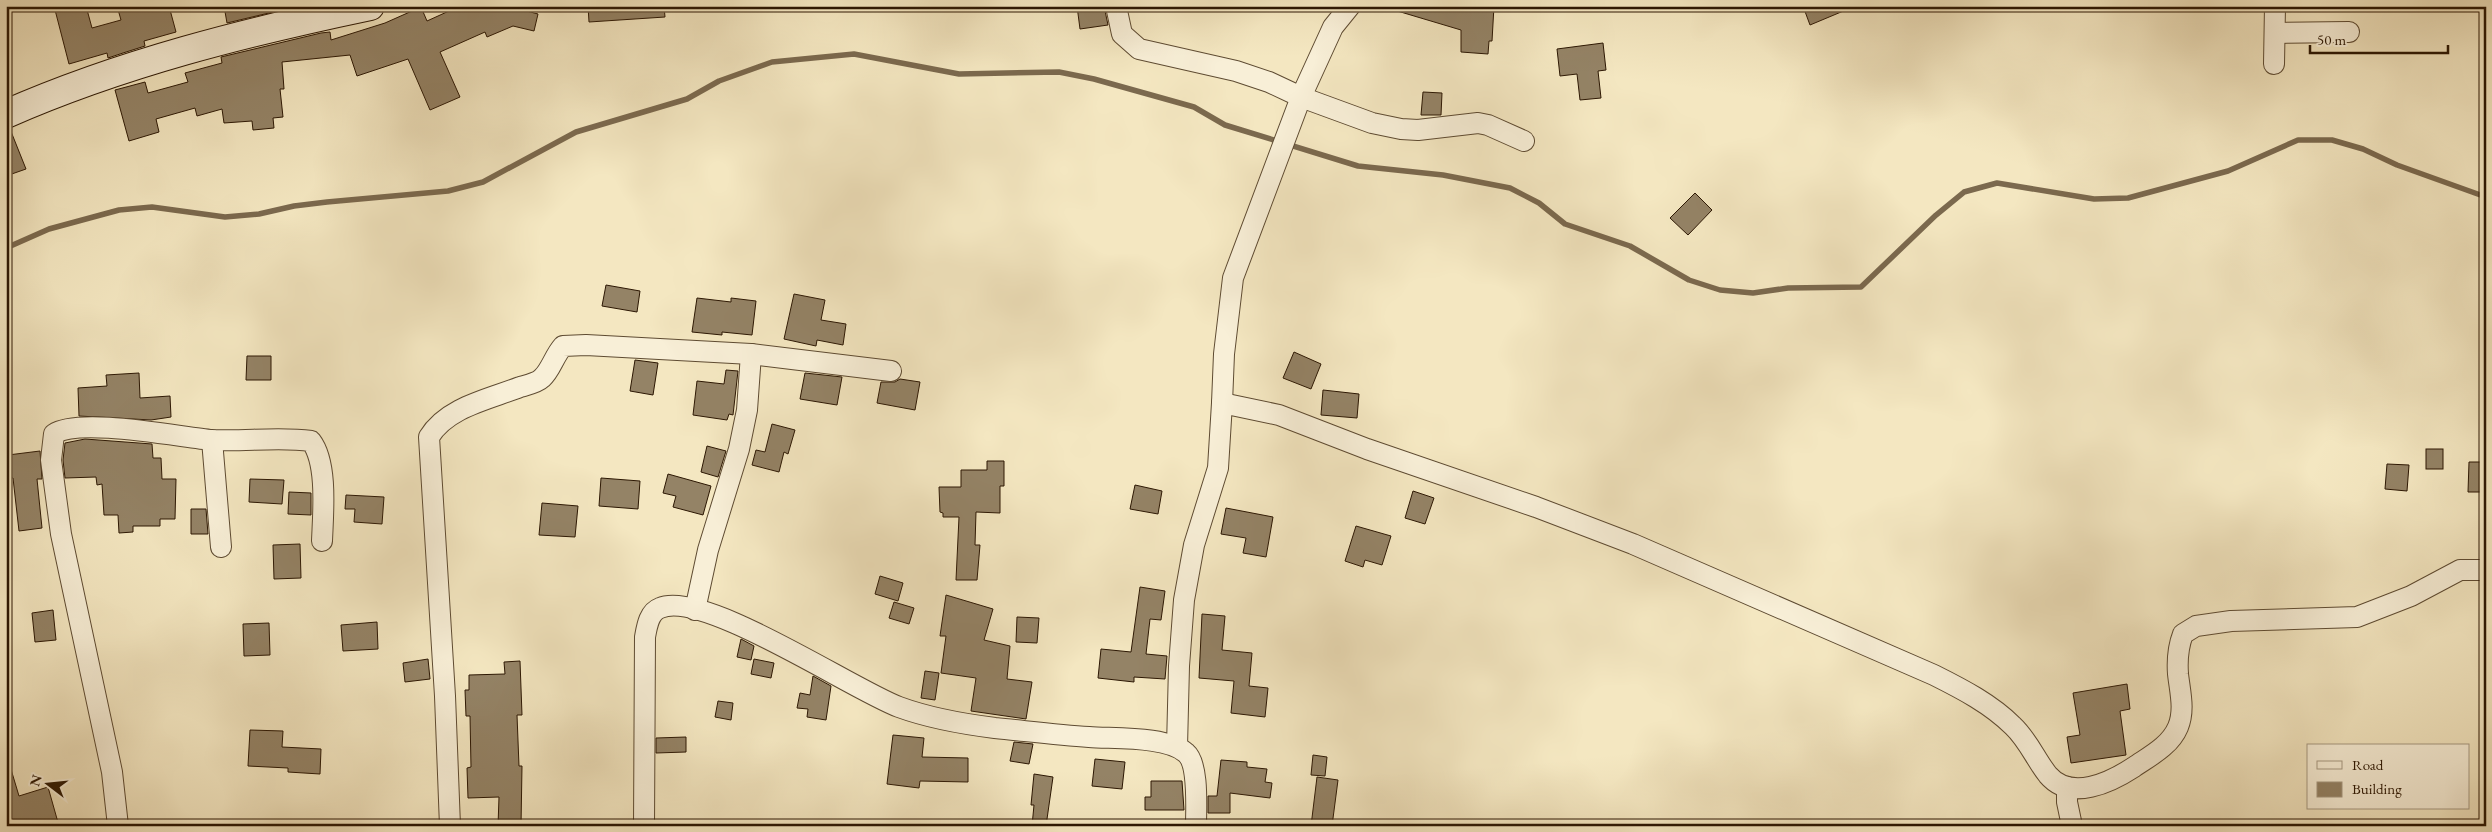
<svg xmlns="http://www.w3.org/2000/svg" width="2492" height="832" viewBox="0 0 2492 832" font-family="'EB Garamond',serif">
<rect width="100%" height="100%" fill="#f4e7c1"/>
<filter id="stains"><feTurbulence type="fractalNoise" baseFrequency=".004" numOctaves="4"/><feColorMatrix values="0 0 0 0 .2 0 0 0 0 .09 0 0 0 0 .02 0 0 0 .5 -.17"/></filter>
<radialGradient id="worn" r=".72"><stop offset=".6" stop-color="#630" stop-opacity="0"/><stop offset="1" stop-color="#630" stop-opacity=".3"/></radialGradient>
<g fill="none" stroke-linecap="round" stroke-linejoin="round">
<path stroke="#7b694e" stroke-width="5.5" d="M 6,248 L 49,229 L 119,210 L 152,207 L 225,217 L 259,214 L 294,206 L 327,202 L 448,191 L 483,182 L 576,132 L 687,99 L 719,81 L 772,62 L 854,54 L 959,74 L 1059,72 L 1094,79 L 1194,107 L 1225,125 L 1358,166 L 1443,175 L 1510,188 L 1539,203 L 1565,224 L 1630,246 L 1689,280 L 1720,290 L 1753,293 L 1788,288 L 1861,287 L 1936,215 L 1964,192 L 1997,183 L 2094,199 L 2128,198 L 2228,171 L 2298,140 L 2332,140 L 2363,149 L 2397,165 L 2486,197"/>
</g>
<g fill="#948366" stroke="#2c1703">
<path d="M 54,6 L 86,6 L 92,28 L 121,20 L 117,6 L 169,6 L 176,32 L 144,41 L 145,46 L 123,53 L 108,58 L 107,53 L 69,64 Z"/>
<path d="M 224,6 L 272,6 L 273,12 L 227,23 Z"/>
<path d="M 460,6 L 467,6 L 469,11 L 480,6 L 508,6 L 538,14 L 534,31 L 513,26 L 487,37 L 485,32 L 440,52 L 460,97 L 430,110 L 408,59 L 357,76 L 350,55 L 282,62 L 284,89 L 280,89 L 283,117 L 273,118 L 274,128 L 253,130 L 252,121 L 224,123 L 222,109 L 197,116 L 195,108 L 156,119 L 159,132 L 129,141 L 115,90 L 145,82 L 148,93 L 188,82 L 185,73 L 222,63 L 221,57 L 321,33 L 330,32 L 331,40 L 385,23 L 421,7 L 427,21 Z"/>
<path d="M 588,6 L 664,6 L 665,17 L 589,22 Z"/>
<path d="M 1077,6 L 1104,6 L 1108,25 L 1080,29 Z"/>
<path d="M 1394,6 L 1494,6 L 1492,41 L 1489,41 L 1488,54 L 1461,52 L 1461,30 L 1394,10 Z"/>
<path d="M 1803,6 L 1853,6 L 1853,7 L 1810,25 Z"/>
<path d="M 1603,43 L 1606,70 L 1598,71 L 1601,98 L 1580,100 L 1577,74 L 1560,76 L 1557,49 Z"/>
<path d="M 1423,92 L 1442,93 L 1441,115 L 1421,115 Z"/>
<path d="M 6,129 L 10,129 L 26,169 L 6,176 Z"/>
<path d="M 1695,193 L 1712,210 L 1688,235 L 1670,218 Z"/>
<path d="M 606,285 L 640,291 L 637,312 L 602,306 Z"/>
<path d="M 794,294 L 825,300 L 821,320 L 846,324 L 843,345 L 817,340 L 816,346 L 784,339 Z"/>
<path d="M 697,298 L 731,302 L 731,298 L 756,301 L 752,335 L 722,332 L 722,335 L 692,332 Z"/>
<path d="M 1294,352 L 1321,364 L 1311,389 L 1283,378 Z"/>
<path d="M 247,356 L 271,356 L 271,380 L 246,380 Z"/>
<path d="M 635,360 L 658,363 L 653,395 L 630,391 Z"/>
<path d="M 726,370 L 738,371 L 733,415 L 729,414 L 727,420 L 693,415 L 697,381 L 724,384 Z"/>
<path d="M 139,373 L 140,398 L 170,396 L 171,417 L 151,420 L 79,416 L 78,388 L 107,386 L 106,375 Z"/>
<path d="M 805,373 L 842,377 L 837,405 L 800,399 Z"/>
<path d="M 900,379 L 920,382 L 915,410 L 877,403 L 881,382 L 895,382 Z"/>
<path d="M 1323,390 L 1359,394 L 1357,418 L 1321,415 Z"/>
<path d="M 772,424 L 795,430 L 788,454 L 784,452 L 779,472 L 752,465 L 756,450 L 765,452 Z"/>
<path d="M 85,439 L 152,444 L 153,458 L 161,458 L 162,479 L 176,479 L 175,519 L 160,519 L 160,526 L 133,526 L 133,532 L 119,533 L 118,515 L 104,515 L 102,484 L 97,485 L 96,477 L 65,478 L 63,460 L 65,443 Z"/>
<path d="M 707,446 L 726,451 L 718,477 L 701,472 Z"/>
<rect x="2426" y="449" width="17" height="20"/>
<path d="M 40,451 L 42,479 L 37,479 L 42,528 L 19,531 L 13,478 L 11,478 L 8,455 Z"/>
<path d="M 987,461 L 1004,461 L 1004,486 L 1000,486 L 1000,513 L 976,512 L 975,545 L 980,545 L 977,580 L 956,580 L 959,517 L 943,517 L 943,513 L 940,512 L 939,487 L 961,487 L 961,470 L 987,470 Z"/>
<path d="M 2469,462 L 2486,462 L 2486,492 L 2468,492 Z"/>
<path d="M 2387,464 L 2409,465 L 2407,491 L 2385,489 Z"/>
<path d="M 668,474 L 711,486 L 703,515 L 673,507 L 676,496 L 663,493 Z"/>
<path d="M 601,478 L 640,481 L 638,509 L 599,506 Z"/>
<path d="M 250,479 L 284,480 L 282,504 L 249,502 Z"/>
<path d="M 1135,485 L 1162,491 L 1158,514 L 1130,509 Z"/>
<path d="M 1413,491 L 1434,498 L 1425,524 L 1405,518 Z"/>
<path d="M 289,492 L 311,493 L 311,515 L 288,514 Z"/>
<path d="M 346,495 L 384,497 L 382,524 L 354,522 L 355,509 L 345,509 Z"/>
<path d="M 542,503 L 578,506 L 575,537 L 539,535 Z"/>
<path d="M 1226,508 L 1273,517 L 1266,557 L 1243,553 L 1246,538 L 1221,534 Z"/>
<path d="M 191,509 L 206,509 L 208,534 L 191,534 Z"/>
<path d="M 1356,526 L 1391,536 L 1382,565 L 1365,560 L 1363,567 L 1345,561 Z"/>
<path d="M 300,544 L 301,578 L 274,579 L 273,545 Z"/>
<path d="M 880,576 L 903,583 L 898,601 L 875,594 Z"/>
<path d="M 1140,587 L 1165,591 L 1161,620 L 1150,619 L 1146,654 L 1167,656 L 1165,679 L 1134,677 L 1134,682 L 1098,678 L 1101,649 L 1131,652 Z"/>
<path d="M 946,595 L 993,609 L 984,640 L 1010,646 L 1007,679 L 1032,682 L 1026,719 L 971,711 L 976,678 L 941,673 L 946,636 L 940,636 Z"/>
<path d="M 894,602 L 914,608 L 909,624 L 889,618 Z"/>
<path d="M 53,610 L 56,640 L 35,642 L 32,613 Z"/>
<path d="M 1202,614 L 1225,616 L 1222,650 L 1252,653 L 1249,686 L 1268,688 L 1265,717 L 1231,713 L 1234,681 L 1199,678 Z"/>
<path d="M 1017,617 L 1039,618 L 1037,643 L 1016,642 Z"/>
<path d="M 377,622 L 378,649 L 343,651 L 341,625 Z"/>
<path d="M 269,623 L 270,655 L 244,656 L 243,624 Z"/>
<path d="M 741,639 L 754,646 L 751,660 L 737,657 Z"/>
<path d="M 428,659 L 430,679 L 405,682 L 403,663 Z"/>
<path d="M 754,659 L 774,663 L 771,678 L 751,674 Z"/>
<path d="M 520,661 L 522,715 L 517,715 L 519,766 L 522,766 L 521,826 L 498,826 L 499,797 L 468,798 L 467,768 L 471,767 L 470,716 L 466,716 L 465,690 L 469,690 L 469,675 L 505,674 L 504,662 Z"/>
<path d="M 925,671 L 939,673 L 935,700 L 921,698 Z"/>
<path d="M 813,676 L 831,686 L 826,720 L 807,717 L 808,709 L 797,708 L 800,693 L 810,695 Z"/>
<path d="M 2127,684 L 2130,709 L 2120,711 L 2126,755 L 2071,763 L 2067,737 L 2080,735 L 2073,693 Z"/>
<path d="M 718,701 L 733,703 L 731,720 L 715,717 Z"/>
<path d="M 250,730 L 283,731 L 282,747 L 321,749 L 320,774 L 288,772 L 288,768 L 248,766 Z"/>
<path d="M 893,735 L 924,738 L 922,757 L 968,758 L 968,782 L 920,781 L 919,788 L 887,784 Z"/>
<path d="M 686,737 L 686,752 L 656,753 L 656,738 Z"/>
<path d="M 1014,742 L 1033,744 L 1029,764 L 1010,761 Z"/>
<path d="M 1313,755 L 1327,757 L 1325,776 L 1311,775 Z"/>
<path d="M 1095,759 L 1125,762 L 1122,789 L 1092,786 Z"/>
<path d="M 1221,760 L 1247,762 L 1247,767 L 1267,769 L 1265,782 L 1272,783 L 1270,798 L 1230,793 L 1230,813 L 1208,813 L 1208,796 L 1217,796 Z"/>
<path d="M 10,766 L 19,796 L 48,787 L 59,826 L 6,826 L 6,767 Z"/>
<path d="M 1034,774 L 1053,777 L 1046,826 L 1032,826 L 1034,805 L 1031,805 Z"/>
<path d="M 1317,777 L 1338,780 L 1332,826 L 1311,826 Z"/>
<path d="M 1151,781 L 1182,781 L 1184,810 L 1145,810 L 1145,797 L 1151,797 Z"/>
</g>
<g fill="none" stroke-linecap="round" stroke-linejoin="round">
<defs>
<g id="street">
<path d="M 1116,6 L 1122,34 L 1139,49 L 1236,71 L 1269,82 L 1301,97 L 1372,123 L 1401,129 L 1418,130 L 1478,123 L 1488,125 L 1524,141"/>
<path d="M 2275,33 L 2349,32"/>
<path d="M 2274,64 L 2275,6"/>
<path d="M 1222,403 L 1224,354 L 1233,278 L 1301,97 L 1333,27 L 1350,6"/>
<path d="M 212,440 L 221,547"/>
<path d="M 695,610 L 708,550 L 739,449 L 747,410 L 751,354"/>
<path d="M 1177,747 L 1179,666 L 1184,600 L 1194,545 L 1218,468 L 1222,403 L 1279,415 L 1367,449 L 1536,507 L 1633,544 L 1934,675 C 1962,689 1991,704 2013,726 C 2028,740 2036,760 2048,775 C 2071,802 2111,782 2134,767 C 2150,756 2170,746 2178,727 C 2185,710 2180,692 2178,674 C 2177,660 2178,647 2183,634 L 2196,626 L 2231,621 L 2357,617 L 2411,596 L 2460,570 L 2486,570"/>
<path d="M 2067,787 L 2067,802 L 2072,826"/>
<path d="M 118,826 L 112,772 L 61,534 L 51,460 L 54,434 C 79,417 179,437 212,440 C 245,442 278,436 311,441 C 328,463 323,514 322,541"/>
<path d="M 450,826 L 445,696 L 429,437 C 447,407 490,399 520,387 C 527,385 537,383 542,378 C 551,370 554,356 563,346 L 586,345 L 751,354 L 891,371"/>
<path d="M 644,826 L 645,637 C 647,626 649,612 660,608 C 703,589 853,690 899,707 C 929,718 963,724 995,728 C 1026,731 1058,735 1089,737 C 1114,739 1167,736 1186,753 C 1199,764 1196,808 1196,826"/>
</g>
<path id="secondary" d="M 6,114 C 122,63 246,32 370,6"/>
</defs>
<use href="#street" stroke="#5e4b32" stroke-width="22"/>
<use href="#secondary" stroke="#2c1703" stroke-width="30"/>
<use href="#street" stroke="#f8efd7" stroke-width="20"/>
<use href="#secondary" stroke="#f8efd7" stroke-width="28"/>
</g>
<rect width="2492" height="832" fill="none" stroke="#f4e7c1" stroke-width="25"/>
<rect x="8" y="8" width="2477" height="817" fill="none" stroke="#2c1703" stroke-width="2.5"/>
<rect x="12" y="12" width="2467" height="807" fill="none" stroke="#2c1703"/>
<rect x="2307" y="744" width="162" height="65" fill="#f8efd7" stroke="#a69982"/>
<rect x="2317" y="761" width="25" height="8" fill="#f8efd7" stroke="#a69982"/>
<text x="2352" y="770" font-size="15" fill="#2c1703">Road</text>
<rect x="2317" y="782" width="25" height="15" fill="#948366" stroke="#a69982"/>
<text x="2352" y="794" font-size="15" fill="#2c1703">Building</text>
<g transform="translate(48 784) rotate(286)" stroke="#f8efd7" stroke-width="4" paint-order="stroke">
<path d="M0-4L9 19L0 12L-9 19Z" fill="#2c1703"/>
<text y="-8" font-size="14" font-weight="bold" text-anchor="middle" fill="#2c1703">N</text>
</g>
<path d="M2310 45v8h138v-8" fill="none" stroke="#2c1703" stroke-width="2.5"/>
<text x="2317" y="45" font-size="15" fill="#2c1703" stroke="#f8efd7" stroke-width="4" paint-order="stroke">50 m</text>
<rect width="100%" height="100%" filter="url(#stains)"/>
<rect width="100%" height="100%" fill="url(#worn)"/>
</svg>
